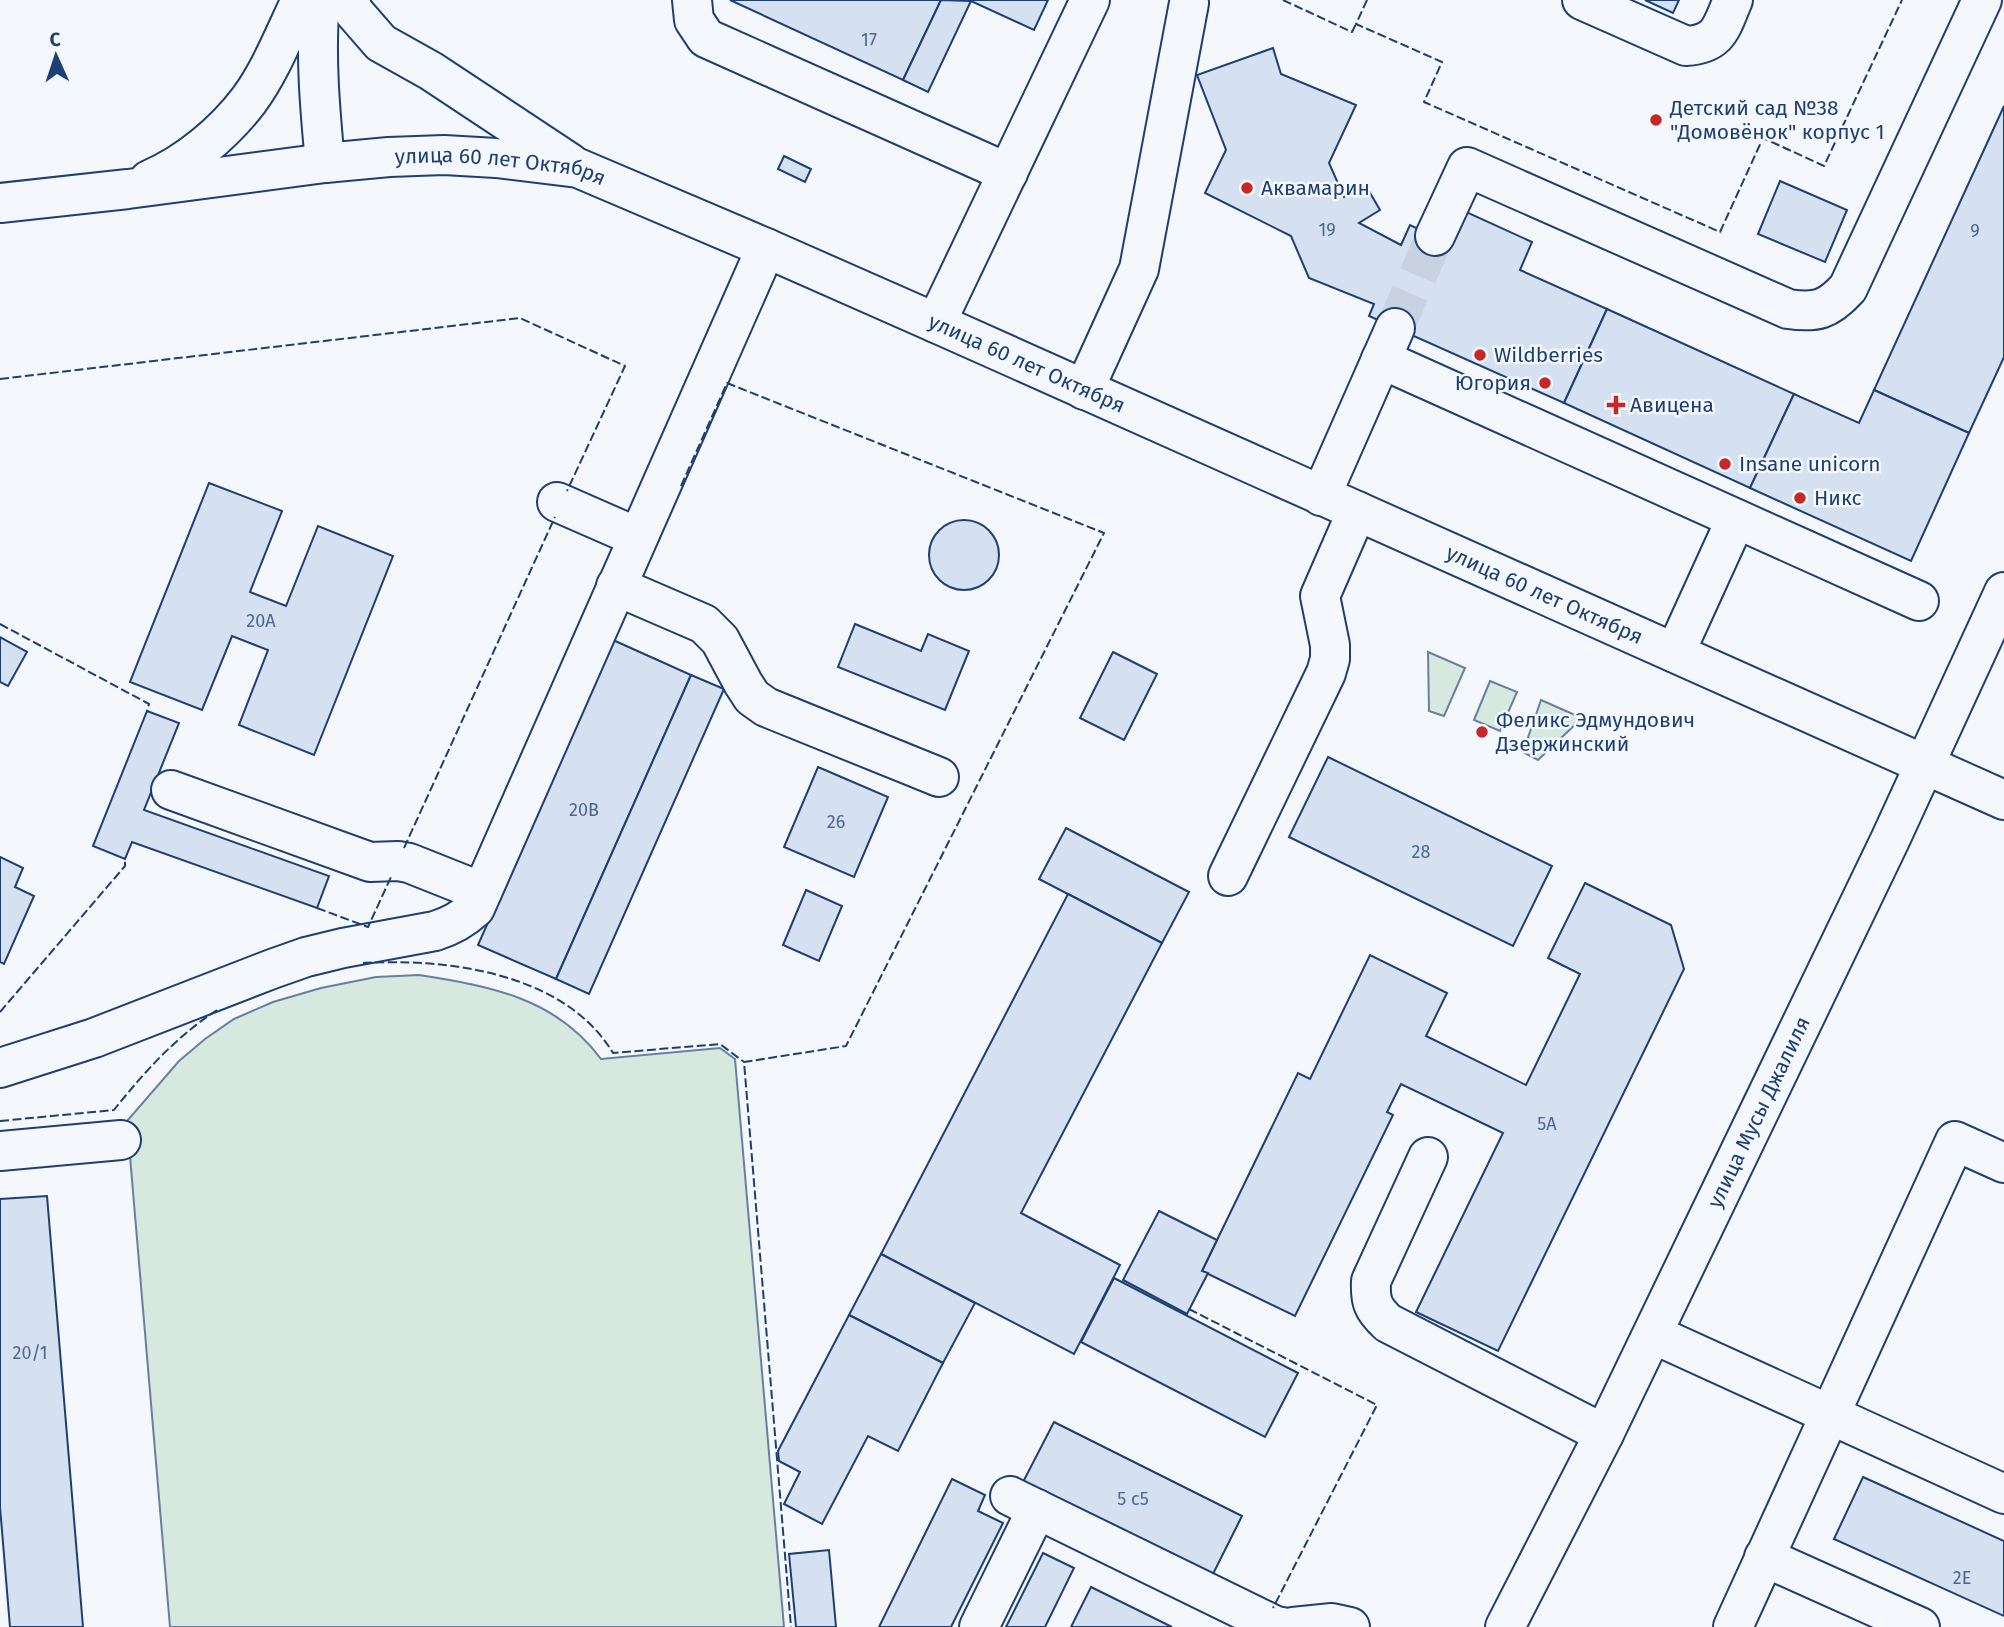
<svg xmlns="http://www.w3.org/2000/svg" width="2004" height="1627" viewBox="0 0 2004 1627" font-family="'Fira Sans',sans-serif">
<rect width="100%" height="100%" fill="#f4f7fb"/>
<g fill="#d7e8df" stroke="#687fa3" stroke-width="2">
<path d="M 1428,652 L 1465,668 L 1444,716 L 1429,711 Z"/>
<path d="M 1490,681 L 1517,692 L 1500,731 L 1474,720 Z"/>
<path d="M 1541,700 L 1582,718 L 1538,760 L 1523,752 Z"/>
<path d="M 419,975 C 490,986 556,998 601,1059 L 720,1048 L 735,1059 L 784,1627 L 170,1627 L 127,1121 L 179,1061 L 205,1039 L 234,1019 L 273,1002 L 321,988 L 376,977 Z"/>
</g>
<g fill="#d5e0f0" stroke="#1d3f73" stroke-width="2">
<path d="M 730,0 L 941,0 L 903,80 Z"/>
<path d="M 941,0 L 971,1 L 928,92 L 903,80 Z"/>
<path d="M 969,0 L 1048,0 L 1034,30 Z"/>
<path d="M 1645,0 L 1679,0 L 1673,13 Z"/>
<path d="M 1273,48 L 1281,74 L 1356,105 L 1329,163 L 1344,197 L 1366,186 L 1380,210 L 1359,223 L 1401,245 L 1410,225 L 1448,243 L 1462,210 L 1532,242 L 1520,270 L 1607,309 L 1564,403 L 1369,316 L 1374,304 L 1309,278 L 1291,236 L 1205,193 L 1226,150 L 1197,75 Z"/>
<path d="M 2004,106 L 2004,357 L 1969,433 L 1874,390 Z"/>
<path d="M 784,156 L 811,169 L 805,182 L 778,169 Z"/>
<path d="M 1780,181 L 1847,210 L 1825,262 L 1758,234 Z"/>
<path d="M 1607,309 L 1794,394 L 1750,488 L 1564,403 Z"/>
<path d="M 1874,390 L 1969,433 L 1911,561 L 1750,488 L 1794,394 L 1859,423 Z"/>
<path d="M 209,483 L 282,511 L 250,592 L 286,606 L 318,526 L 393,556 L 314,755 L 239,725 L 268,650 L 232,636 L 202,710 L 130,682 Z"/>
<circle cx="964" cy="555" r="35"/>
<path d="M 855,624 L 921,651 L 928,634 L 969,651 L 945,710 L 838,667 Z"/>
<path d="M 0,637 L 27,652 L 8,686 L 0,682 Z"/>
<path d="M 613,640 L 691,675 L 556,979 L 478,945 Z"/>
<path d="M 1113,652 L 1157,674 L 1124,740 L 1080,718 Z"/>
<path d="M 691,675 L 724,689 L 589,994 L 556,979 Z"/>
<path d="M 147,711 L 179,723 L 144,810 L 329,876 L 317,908 L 132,842 L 125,859 L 93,846 Z"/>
<path d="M 1328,757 L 1552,866 L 1513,946 L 1289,837 Z"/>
<path d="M 818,767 L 888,797 L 854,877 L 784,847 Z"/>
<path d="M 1066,828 L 1189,892 L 1162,943 L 1039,879 Z"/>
<path d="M 0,857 L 23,868 L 15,887 L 34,896 L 4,964 L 0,962 Z"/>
<path d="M 1585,883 L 1671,925 L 1684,969 L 1498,1351 L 1416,1312 L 1503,1133 L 1401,1084 L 1387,1112 L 1393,1115 L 1295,1316 L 1202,1271 L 1298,1073 L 1310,1079 L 1370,955 L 1447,993 L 1426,1036 L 1526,1085 L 1580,974 L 1548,958 Z"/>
<path d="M 806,890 L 842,906 L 819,961 L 783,945 Z"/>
<path d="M 1068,894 L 1162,943 L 1021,1213 L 1120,1265 L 1074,1354 L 881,1254 Z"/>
<path d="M 47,1196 L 83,1627 L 10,1627 L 0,1507 L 0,1199 Z"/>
<path d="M 1159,1211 L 1217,1240 L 1202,1271 L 1208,1273 L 1187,1314 L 1123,1280 Z"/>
<path d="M 881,1254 L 975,1303 L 943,1363 L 849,1315 Z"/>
<path d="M 1114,1278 L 1298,1373 L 1265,1437 L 1081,1342 Z"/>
<path d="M 849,1315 L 943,1363 L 898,1451 L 868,1436 L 822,1524 L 784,1504 L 800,1472 L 779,1461 L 778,1451 Z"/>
<path d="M 1054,1422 L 1242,1516 L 1212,1576 L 1023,1482 Z"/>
<path d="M 1863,1477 L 2004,1541 L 2004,1616 L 1834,1539 Z"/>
<path d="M 952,1479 L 985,1495 L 978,1511 L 1003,1523 L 951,1627 L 879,1627 Z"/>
<path d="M 829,1550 L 836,1627 L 796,1627 L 789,1554 Z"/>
<path d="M 1043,1553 L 1074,1568 L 1045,1627 L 1006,1627 Z"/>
<path d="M 1091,1587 L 1172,1627 L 1071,1627 Z"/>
</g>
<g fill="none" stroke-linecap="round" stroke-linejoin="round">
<path stroke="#c9d2e0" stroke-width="38" stroke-dasharray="38 19" stroke-linecap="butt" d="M 1395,328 L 1435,236"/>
<defs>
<g id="minor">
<path d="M 692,0 L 694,20 L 706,38 L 1008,173"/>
<path d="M 1582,0 L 1686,46 C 1720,44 1721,27 1733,0"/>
<path d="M 1435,236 L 1467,167 L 1788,309 C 1817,313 1828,310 1848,288 L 1982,0"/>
<path d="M 936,323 L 1090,0"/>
<path d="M 1381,359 L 1919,601"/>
<path d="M 1084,390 L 1139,269 L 1189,3"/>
<path d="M 1321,496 L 1395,328"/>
<path d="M 557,502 L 637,537"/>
<path d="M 616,586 L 704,624 L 720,640 L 743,683 L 752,697 L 766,707 L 939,777"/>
<path d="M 1675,653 L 1736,519"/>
<path d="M 171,790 L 370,862 L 398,861 L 409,863 L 482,892"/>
<path d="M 1228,876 L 1326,673 L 1330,659 L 1330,645 L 1320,596 L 1357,511"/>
<path d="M 0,1068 L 94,1038 L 272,969 L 306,957 L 343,948 L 435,931 C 451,926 462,920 475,908 L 766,248"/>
<path d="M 0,1151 L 121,1140"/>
<path d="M 1428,1157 L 1371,1281 C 1370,1302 1373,1309 1388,1323 L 1604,1434"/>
<path d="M 1653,1334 L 2004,1494"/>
<path d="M 1010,1496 L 1276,1626 L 1282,1627"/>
<path d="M 1764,1557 L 1920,1627"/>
<path d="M 979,1627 L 1037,1509"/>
<path d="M 1293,1627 L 1332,1623 L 1350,1627"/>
<path id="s1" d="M 1505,1627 L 1604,1434 L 1890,840 L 2004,592"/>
<path d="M 1733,1627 L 1955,1141 L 2004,1163"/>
</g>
<g id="major">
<path d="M 320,0 C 315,55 320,109 325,163"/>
<path d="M 349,0 L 354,12 L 381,43 L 431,71 L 570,163"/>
<path d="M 149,180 C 187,164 224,133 249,100 C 271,70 285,33 301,0"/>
<path id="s2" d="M 0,203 L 128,189 L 325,163 L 389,157 L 444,155 L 496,158 L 578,168 L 766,248 L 936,323 L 2004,800"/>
</g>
</defs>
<use href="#minor" stroke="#1d3f73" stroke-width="42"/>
<use href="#major" stroke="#1d3f73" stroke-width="42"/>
<use href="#minor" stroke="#f4f7fb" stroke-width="38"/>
<use href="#major" stroke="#f4f7fb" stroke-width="38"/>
<g stroke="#1d3f73" stroke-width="2" stroke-dasharray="9 3.5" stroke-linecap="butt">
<path d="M 1283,0 L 1352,32 L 1356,24"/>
<path d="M 1367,0 L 1356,24 L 1442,62 L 1424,102 L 1720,232 L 1763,138 L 1824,166 L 1902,0"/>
<path d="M 0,379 L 520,318 L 625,366 L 567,491"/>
<path d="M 681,486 L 727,383 L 1104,533 L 846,1046 L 744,1062 L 791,1627"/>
<path d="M 0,624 L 149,704 L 147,711"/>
<path d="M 404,848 L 555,517"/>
<path d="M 317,908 L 368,927 L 391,877"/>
<path d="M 363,963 C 448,958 565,973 613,1053 L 720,1044 L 744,1062"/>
<path d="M 0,1012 L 125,866 L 125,859"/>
<path d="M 0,1121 L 114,1110 C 145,1071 176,1037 217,1010"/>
<path d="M 1189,1309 L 1377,1405 L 1273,1608"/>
</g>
</g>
<g fill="#c62828" stroke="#f4f7fb" stroke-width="2.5">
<circle cx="1656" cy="120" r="7"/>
<circle cx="1247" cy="188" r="7"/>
<circle cx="1480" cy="355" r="7"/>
<circle cx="1545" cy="383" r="7"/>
<path d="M1612.5 394.5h7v7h7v7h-7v7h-7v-7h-7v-7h7z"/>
<circle cx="1725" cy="464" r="7"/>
<circle cx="1800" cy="498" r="7"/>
<circle cx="1482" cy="732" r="7"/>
</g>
<g text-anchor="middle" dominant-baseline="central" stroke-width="5" stroke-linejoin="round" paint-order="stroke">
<g font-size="18" fill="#4b6792">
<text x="869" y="40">17</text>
<text x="1327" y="230">19</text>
<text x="1975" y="231">9</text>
<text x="261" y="621">20А</text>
<text x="584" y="810">20В</text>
<text x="836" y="822">26</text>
<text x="1421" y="852">28</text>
<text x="1547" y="1124">5А</text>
<text x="30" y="1353">20/1</text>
<text x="1133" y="1499">5 с5</text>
<text x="1962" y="1578">2Е</text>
</g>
<g font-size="21" fill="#1d3f73" stroke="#f4f7fb" text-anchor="start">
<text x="1670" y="108">Детский сад №38<tspan x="1670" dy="24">"Домовёнок" корпус 1</tspan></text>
<text x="1261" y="188">Аквамарин</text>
<text x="1494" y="355">Wildberries</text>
<text x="1531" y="383" text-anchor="end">Югория</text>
<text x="1630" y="405">Авицена</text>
<text x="1739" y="464">Insane unicorn</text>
<text x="1814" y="498">Никс</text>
<text x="1496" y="720">Феликс Эдмундович<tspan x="1496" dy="24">Дзержинский</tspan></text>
</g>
<g font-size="21" fill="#1d3f73" stroke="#f4f7fb">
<text stroke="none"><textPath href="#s2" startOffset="504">улица 60 лет Октября</textPath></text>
<text stroke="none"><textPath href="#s2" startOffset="1071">улица 60 лет Октября</textPath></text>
<text stroke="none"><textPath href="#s2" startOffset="1638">улица 60 лет Октября</textPath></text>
<text stroke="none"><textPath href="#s1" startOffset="574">улица Мусы Джалиля</textPath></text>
</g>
</g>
<g transform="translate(56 56) rotate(357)" stroke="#f4f7fb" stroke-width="5" paint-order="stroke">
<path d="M0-5L12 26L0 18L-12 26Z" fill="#1d3f73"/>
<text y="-10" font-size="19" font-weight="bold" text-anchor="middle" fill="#1d3f73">С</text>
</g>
</svg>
